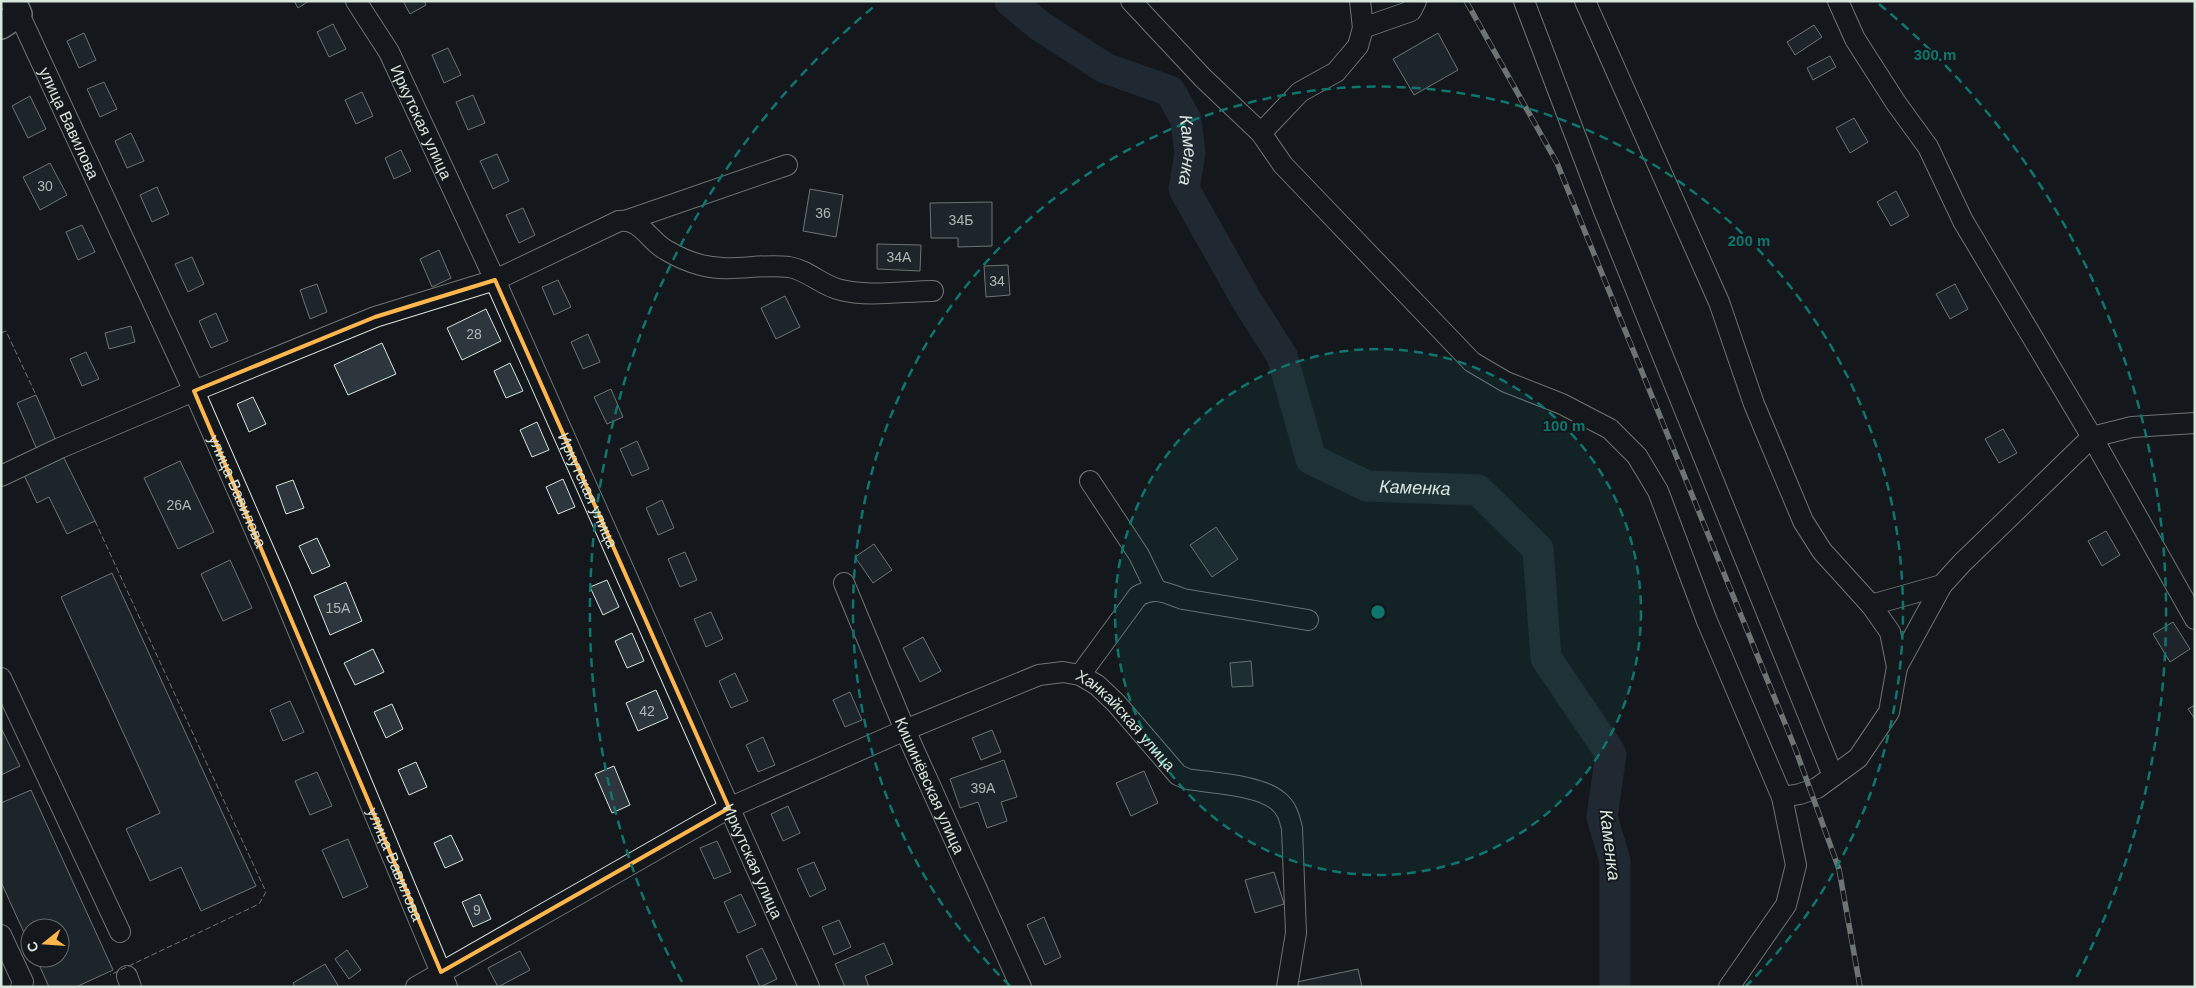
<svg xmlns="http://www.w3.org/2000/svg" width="2196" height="988" viewBox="0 0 2196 988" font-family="Arial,sans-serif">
<rect width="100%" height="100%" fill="#14181c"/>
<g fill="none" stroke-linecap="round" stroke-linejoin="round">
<path stroke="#2f3f4d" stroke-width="31" id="s1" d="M 1010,1 L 1040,26 L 1105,68 L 1170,91 L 1186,120 L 1190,153 L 1184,189 L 1247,301 L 1282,356 L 1311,459 L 1367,486 L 1478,490 L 1538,549 L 1546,658 L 1611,754 L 1602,817 L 1615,861 L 1615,987"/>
</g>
<g fill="#2c363c" stroke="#d8e6dc">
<path d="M 294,1 L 309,1 L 298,8 Z"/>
<path d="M 403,1 L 424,1 L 426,5 L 410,14 Z"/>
<path d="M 333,24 L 346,49 L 329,57 L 317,32 Z"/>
<path d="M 1814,25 L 1822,37 L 1795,55 L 1787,42 Z"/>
<path d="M 84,33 L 96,60 L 79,68 L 67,41 Z"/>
<path d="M 1438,33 L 1458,70 L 1414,95 L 1393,59 Z"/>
<path d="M 448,48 L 461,75 L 444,83 L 432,55 Z"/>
<path d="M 1830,56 L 1836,67 L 1813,80 L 1807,68 Z"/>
<path d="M 104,82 L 117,109 L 100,117 L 87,89 Z"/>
<path d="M 362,92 L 373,116 L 356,124 L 345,100 Z"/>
<path d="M 473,95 L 485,123 L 468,130 L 456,102 Z"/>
<path d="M 30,96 L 46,129 L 28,138 L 12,106 Z"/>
<path d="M 1854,118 L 1868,142 L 1850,153 L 1836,128 Z"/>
<path d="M 131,133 L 144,161 L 127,168 L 115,141 Z"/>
<path d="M 401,150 L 411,171 L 394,179 L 385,158 Z"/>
<path d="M 497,154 L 509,181 L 493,189 L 480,161 Z"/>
<path d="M 50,163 L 67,195 L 40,210 L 23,177 Z"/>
<path d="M 157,187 L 169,214 L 152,222 L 140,195 Z"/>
<path d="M 810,189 L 843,195 L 836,237 L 803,231 Z"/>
<path d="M 1896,191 L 1909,216 L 1891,226 L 1877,202 Z"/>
<path d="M 992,202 L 992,246 L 958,247 L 958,238 L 931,238 L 930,203 Z"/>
<path d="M 523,208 L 535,235 L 519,243 L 506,215 Z"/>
<path d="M 82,225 L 95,252 L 78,260 L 66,232 Z"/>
<path d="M 877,244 L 921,245 L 920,271 L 877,269 Z"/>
<path d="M 439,250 L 451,278 L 432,287 L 420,259 Z"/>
<path d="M 192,257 L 204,284 L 188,292 L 175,264 Z"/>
<path d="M 1008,265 L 1010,295 L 986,297 L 984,266 Z"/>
<path d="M 558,280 L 571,307 L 554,315 L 542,287 Z"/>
<path d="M 317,284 L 327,312 L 310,319 L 300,290 Z"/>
<path d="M 1955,284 L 1968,309 L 1950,319 L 1936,294 Z"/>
<path d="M 785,296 L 800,327 L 776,339 L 761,308 Z"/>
<path d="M 486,309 L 501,341 L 462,360 L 447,328 Z"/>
<path d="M 216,313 L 228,341 L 211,348 L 199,321 Z"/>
<path d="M 131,326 L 135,342 L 109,349 L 105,333 Z"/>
<path d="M 588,334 L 600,362 L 583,369 L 571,342 Z"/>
<path d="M 382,343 L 396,374 L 348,395 L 334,365 Z"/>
<path d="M 86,352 L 99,379 L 82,386 L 70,359 Z"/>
<path d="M 510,363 L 523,391 L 506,398 L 494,371 Z"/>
<path d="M 611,389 L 623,417 L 607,424 L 594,397 Z"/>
<path d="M 36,395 L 57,443 L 38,452 L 17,403 Z"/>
<path d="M 253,397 L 266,424 L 249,432 L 237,404 Z"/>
<path d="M 537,422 L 549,450 L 532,457 L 520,430 Z"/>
<path d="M 2003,429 L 2017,453 L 1999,463 L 1985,439 Z"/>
<path d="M 637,441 L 649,469 L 632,476 L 620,449 Z"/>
<path d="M 62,454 L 95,521 L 67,534 L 49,497 L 37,503 L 23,473 Z"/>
<path d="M 180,461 L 214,532 L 178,549 L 144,478 Z"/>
<path d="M 563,479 L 575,507 L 558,514 L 546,487 Z"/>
<path d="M 293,480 L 304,508 L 286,514 L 276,486 Z"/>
<path d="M 662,500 L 674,528 L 658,535 L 646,508 Z"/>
<path d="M 1216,527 L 1238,559 L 1212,577 L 1190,545 Z"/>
<path d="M 2106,531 L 2120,555 L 2102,566 L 2088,541 Z"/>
<path d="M 317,538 L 330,566 L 312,574 L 299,546 Z"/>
<path d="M 874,544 L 892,570 L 873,583 L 855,557 Z"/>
<path d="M 685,552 L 697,580 L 680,587 L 668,559 Z"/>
<path d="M 230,560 L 252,608 L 223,621 L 201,574 Z"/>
<path d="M 112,573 L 256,886 L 201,911 L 181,867 L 150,881 L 126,829 L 160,813 L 61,597 Z"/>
<path d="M 607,580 L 619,607 L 603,615 L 590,587 Z"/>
<path d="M 346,582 L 362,621 L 330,635 L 314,596 Z"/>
<path d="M 711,612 L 723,639 L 706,647 L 694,619 Z"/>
<path d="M 2173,622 L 2190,649 L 2170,662 L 2153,634 Z"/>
<path d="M 632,633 L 644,661 L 627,668 L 615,641 Z"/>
<path d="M 923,637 L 941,671 L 920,682 L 903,648 Z"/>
<path d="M 373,649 L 384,672 L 355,685 L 344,663 Z"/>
<path d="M 1251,661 L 1253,686 L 1232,687 L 1230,663 Z"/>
<path d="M 735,673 L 748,701 L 731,708 L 719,681 Z"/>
<path d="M 656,690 L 668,718 L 638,731 L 626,703 Z"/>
<path d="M 850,692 L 862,720 L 845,727 L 833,700 Z"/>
<path d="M 290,701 L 304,732 L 283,741 L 270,710 Z"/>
<path d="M 392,704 L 403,729 L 386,738 L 374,712 Z"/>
<path d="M 2195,705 L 2195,719 L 2188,709 Z"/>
<path d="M 1,728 L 20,766 L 1,775 Z"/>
<path d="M 992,730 L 1001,752 L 981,760 L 972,738 Z"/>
<path d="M 763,737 L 775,765 L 758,772 L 746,745 Z"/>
<path d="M 1004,760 L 1017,797 L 1001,802 L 1007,821 L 987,828 L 978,802 L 960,808 L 950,779 Z"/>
<path d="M 416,762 L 427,787 L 409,795 L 398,770 Z"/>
<path d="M 614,766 L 630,805 L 612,813 L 595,774 Z"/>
<path d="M 1144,771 L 1158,803 L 1131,816 L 1116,783 Z"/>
<path d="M 317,772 L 332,806 L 310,815 L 295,781 Z"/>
<path d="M 31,790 L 113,970 L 76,987 L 49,987 L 36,958 L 60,958 L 60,928 L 30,928 L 30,946 L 1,882 L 1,803 Z"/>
<path d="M 788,806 L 800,833 L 783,841 L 771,814 Z"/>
<path d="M 451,835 L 463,860 L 445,868 L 434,843 Z"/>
<path d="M 348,839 L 368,887 L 343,898 L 322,850 Z"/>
<path d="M 717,841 L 731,872 L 714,879 L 700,848 Z"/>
<path d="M 814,862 L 826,889 L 810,897 L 797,869 Z"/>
<path d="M 1274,872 L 1284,904 L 1255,913 L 1245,880 Z"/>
<path d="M 480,894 L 491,919 L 473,927 L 462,902 Z"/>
<path d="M 741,894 L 756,925 L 738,933 L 724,902 Z"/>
<path d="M 1044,917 L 1061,957 L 1045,965 L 1027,925 Z"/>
<path d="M 839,920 L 851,947 L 834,955 L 822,927 Z"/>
<path d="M 884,943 L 893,964 L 865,976 L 869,987 L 845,987 L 835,964 Z"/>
<path d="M 762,948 L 777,979 L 760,987 L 746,956 Z"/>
<path d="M 347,950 L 361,970 L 349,979 L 335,959 Z"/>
<path d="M 520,951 L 530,970 L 498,987 L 488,968 Z"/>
<path d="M 325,964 L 339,987 L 295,987 L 293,983 Z"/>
<path d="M 1358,969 L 1362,987 L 1298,987 L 1297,982 Z"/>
</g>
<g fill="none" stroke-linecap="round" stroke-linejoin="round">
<defs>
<g id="minor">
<path id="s2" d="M 356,1 L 389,52 L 495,280 L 809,987"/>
<path d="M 1131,1 L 1203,78 L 1261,133 L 1283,165 L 1472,362 L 1506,382 L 1562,404 L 1610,429 L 1637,456 L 1658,491 L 1707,621 L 1782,797 L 1796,865 L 1786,905 L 1729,987"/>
<path d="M 1524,1 L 1604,211 L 1833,776"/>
<path d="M 1585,1 L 1719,302 L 1754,404 L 1803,521 L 1822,551 L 1871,605 L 1890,632 L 1897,667 L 1889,712 L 1858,758 L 1817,788 L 1800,794 L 1782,797"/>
<path d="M 1838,1 L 1855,39 L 1896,103 L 1928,147 L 1963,221 L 2092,437 L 2195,619"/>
<path id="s3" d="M 19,14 L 194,391 L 279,585 L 447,987"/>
<path d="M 1363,28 L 1411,11 L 1416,1"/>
<path d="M 1261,133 L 1300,92 L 1336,72 L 1358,46 L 1363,28 L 1360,1"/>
<path d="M 628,220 L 787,165"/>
<path d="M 1,476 L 60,448 L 194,391 L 375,317 L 495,280 L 619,221 C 641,218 649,241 666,250 C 676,256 689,262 701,265 C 731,273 759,263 789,267 C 808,270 822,286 841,290 C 868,297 905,291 933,291"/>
<path d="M 1090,481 L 1139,555 L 1156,590"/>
<path id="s4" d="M 844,583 L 905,730 L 1021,987"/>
<path d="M 1871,605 L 1942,585 L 1962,563 L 2092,437 L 2132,427 L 2195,423"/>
<path d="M 1897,667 L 1942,585"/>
<path d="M 1080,675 L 1138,596 C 1155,586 1166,593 1183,599 L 1308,620"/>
<path d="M 1,678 L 120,932"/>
<path d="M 1,935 L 23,982 L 21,987"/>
<path d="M 127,976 L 131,987"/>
<path id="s5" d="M 416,987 L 729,808 L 905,730 L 1039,675 L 1063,672 L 1080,675 L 1097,685 L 1116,703 L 1178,775 L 1187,779 C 1211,783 1260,785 1278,801 C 1287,808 1289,817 1292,828 L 1296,933 L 1287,987"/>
</g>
<path id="major" d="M 1,26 L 19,14 L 13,1"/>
</defs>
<use href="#minor" stroke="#d8e6dc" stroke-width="22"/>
<use href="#major" stroke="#d8e6dc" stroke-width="28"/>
<use href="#minor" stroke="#14181c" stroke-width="20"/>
<use href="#major" stroke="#14181c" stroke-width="25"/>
<defs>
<path id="rail" d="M 1466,1 L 1557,163 L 1795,748 L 1839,869 L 1860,987"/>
</defs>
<use href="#rail" stroke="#d8e6dc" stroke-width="5.5"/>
<use href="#rail" stroke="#14181c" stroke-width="4" stroke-dasharray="11" stroke-linecap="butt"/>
<g stroke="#d8e6dc" stroke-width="1" stroke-dasharray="6 2.5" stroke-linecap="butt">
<path d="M 1,333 L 6,331 L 36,395"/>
<path d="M 95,521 L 266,892 L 259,904 L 110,975"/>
</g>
</g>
<path d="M0 0H2196V988H0ZM 495,280 L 729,808 L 441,972 L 194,391 L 375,317 Z" fill="#14181c" fill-opacity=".55" fill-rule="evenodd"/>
<path fill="none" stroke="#ffb74d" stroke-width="4" stroke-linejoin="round" d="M 495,280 L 729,808 L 441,972 L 194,391 L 375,317 Z"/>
<circle cx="1378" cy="612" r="263" fill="#0f766e" fill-opacity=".12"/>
<g fill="none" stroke="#0f766e" stroke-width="2.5" stroke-dasharray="9 6">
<circle cx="1378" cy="612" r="263"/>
<path d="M1010 986A525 525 0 1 1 1746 986"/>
<path d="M682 982A788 788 0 0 1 877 4M1879 4A788 788 0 0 1 2074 982"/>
</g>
<g text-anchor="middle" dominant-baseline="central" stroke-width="4" stroke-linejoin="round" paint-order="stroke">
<g font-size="14" fill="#adbab4">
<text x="45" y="186">30</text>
<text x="823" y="213">36</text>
<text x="961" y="220">34Б</text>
<text x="899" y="257">34А</text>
<text x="997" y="281">34</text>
<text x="474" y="334">28</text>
<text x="179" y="505">26А</text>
<text x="338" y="608">15А</text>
<text x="647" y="711">42</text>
<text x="983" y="788">39А</text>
<text x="477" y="910">9</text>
</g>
<g font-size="16" fill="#d8e6dc" stroke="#14181c">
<text stroke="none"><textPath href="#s3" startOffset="120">улица Вавилова</textPath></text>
<text stroke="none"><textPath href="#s2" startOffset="138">Иркутская улица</textPath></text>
<text stroke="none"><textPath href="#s3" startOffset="525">улица Вавилова</textPath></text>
<text stroke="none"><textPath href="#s2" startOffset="542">Иркутская улица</textPath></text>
<text stroke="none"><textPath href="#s5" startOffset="804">Ханкайская улица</textPath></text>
<text stroke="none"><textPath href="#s4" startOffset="220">Кишинёвская улица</textPath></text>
<text stroke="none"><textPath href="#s2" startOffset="948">Иркутская улица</textPath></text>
<text stroke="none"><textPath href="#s3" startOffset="930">улица Вавилова</textPath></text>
</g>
<g font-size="18" font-style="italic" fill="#d8e6dc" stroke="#14181c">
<text stroke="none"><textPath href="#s1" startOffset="249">Каменка</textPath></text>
<text stroke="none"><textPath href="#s1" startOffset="699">Каменка</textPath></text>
<text transform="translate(1610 845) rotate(83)">Каменка</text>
</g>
</g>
<circle cx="1378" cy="612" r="8" fill="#0f766e" stroke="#14181c" stroke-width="2.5"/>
<g font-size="15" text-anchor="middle" font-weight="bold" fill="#0f766e" stroke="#14181c" stroke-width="4" stroke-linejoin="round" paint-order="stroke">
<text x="1935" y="60">300 m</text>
<text x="1749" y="246">200 m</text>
<text x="1564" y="431">100 m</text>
</g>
<rect width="2196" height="988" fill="none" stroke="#d8e6dc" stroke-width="5"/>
<g transform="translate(45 943) rotate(253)"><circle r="24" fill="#14181c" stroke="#626a69"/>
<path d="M0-4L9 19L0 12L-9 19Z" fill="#ffb74d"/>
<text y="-8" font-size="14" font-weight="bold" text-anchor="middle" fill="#d8e6dc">С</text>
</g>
</svg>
